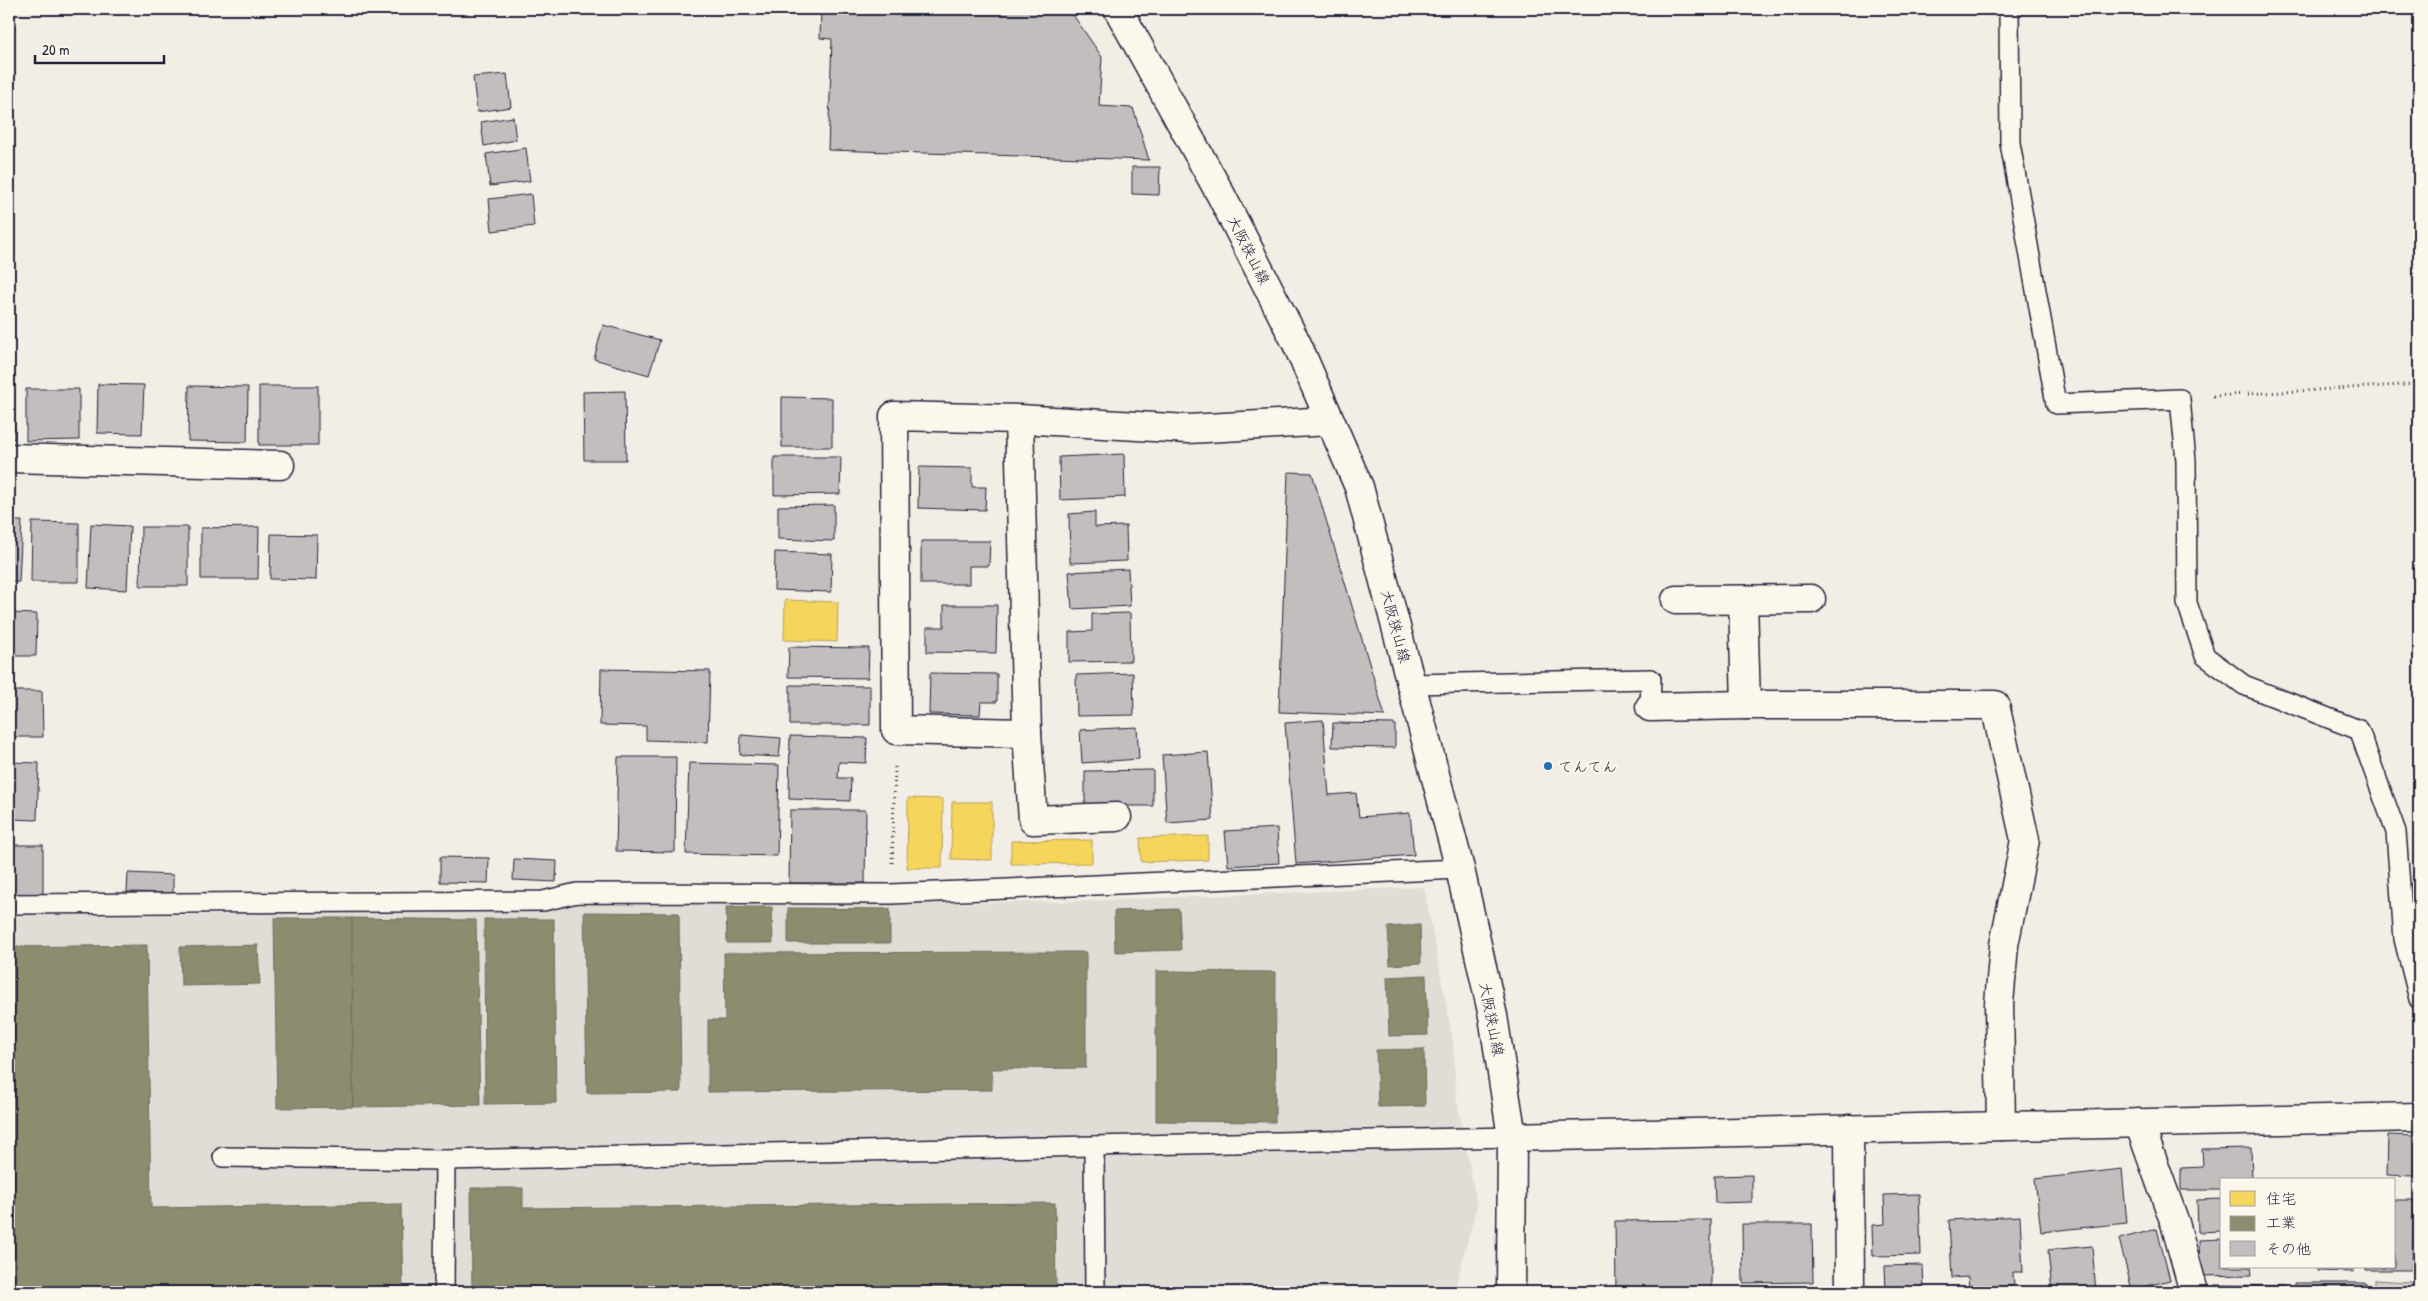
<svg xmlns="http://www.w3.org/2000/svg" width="2428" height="1301" viewBox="0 0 2428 1301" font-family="'Patrick Hand','Klee One',sans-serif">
<rect width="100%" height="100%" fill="#f2eee5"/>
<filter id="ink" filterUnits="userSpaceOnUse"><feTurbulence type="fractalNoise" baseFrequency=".02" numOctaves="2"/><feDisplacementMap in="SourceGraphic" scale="10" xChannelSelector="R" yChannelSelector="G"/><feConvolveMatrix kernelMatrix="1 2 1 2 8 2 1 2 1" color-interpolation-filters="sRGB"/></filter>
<g filter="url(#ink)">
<path fill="#e0dcd6" d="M 1424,887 L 1453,1042 L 1456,1096 L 1477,1205 L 1455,1288 L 1428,1286 L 1428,1292 L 9,1292 L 9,915 L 226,915 L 281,910 L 549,910 L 586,904 L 890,904 L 1090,901 Z"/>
<path fill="#d4d1cc" stroke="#7b7a84" d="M 2374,1280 L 2411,1282 L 2412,1292 L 2374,1292 Z"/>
<g fill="#f6d55c" stroke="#b69f52">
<path d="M 785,600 L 838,602 L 837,642 L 784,640 Z"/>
<path d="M 908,798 L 943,799 L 942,868 L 907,868 Z"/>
<path d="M 952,802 L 992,802 L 992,860 L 951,859 Z"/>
<path d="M 1208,836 L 1208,860 L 1141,862 L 1140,838 Z"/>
<path d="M 1092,840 L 1092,863 L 1011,864 L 1011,841 Z"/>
</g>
<g fill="#8c8c6e" stroke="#6c6c5f">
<path d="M 726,907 L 772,907 L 773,943 L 727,943 Z"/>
<path d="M 788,908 L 890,909 L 890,943 L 788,943 Z"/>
<path d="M 1179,909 L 1181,950 L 1115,952 L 1114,911 Z"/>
<path d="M 584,912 L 679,913 L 681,1092 L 587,1093 Z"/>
<path d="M 274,918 L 352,918 L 353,1107 L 277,1108 Z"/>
<path d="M 352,918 L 476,920 L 480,1105 L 353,1107 Z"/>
<path d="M 484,919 L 554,919 L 556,1103 L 485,1104 Z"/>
<path d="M 1420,925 L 1421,963 L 1390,965 L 1388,927 Z"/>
<path d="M 147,945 L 151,1208 L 401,1204 L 403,1292 L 9,1292 L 9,947 Z"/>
<path d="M 258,945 L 260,984 L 181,986 L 180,947 Z"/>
<path d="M 1086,952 L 1086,1068 L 992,1069 L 992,1090 L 708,1092 L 708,1020 L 725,1020 L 724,953 Z"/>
<path d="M 1156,971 L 1276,972 L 1275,1122 L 1156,1121 Z"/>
<path d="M 1426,975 L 1428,1035 L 1389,1036 L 1387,977 Z"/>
<path d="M 1424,1049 L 1425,1106 L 1378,1107 L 1376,1050 Z"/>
<path d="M 471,1188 L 523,1188 L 523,1208 L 1055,1203 L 1056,1292 L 472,1292 Z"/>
</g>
<g fill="#c2bebe" stroke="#22223b">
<path d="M 9,9 L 15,9 L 14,31 L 9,31 Z"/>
<path d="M 821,9 L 1069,9 L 1102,57 L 1099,106 L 1133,108 L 1149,160 L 828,150 L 832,39 L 820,38 Z"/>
<path d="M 507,74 L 511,107 L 477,112 L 473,77 Z"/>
<path d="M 513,117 L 516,140 L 484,146 L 481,122 Z"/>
<path d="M 526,148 L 530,181 L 490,186 L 486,154 Z"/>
<path d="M 1132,167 L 1160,167 L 1159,195 L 1132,194 Z"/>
<path d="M 531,194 L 534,226 L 492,231 L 489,199 Z"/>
<path d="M 603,325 L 660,340 L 649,375 L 594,359 Z"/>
<path d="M 98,384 L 144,385 L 142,434 L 97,433 Z"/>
<path d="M 189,386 L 248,387 L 247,442 L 188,441 Z"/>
<rect x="259" y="386" width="59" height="59"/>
<path d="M 26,389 L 79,389 L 79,440 L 26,441 Z"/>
<path d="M 625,391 L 626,460 L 584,460 L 583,392 Z"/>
<rect x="9" y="392" width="5" height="47"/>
<path d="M 782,397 L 832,398 L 832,447 L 782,447 Z"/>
<path d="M 1124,454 L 1125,497 L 1060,500 L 1059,457 Z"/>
<path d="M 774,457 L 841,457 L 840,494 L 774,495 Z"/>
<path d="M 919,467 L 972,468 L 972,487 L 986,487 L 985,510 L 918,508 Z"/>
<path d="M 1288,472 L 1312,473 L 1385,716 L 1279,712 Z"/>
<path d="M 834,505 L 834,541 L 778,539 L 778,506 Z"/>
<path d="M 1095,512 L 1095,527 L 1126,526 L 1127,561 L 1070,563 L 1069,514 Z"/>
<path d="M 9,521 L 22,521 L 19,582 L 9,582 Z"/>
<path d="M 32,522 L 79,523 L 79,582 L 31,582 Z"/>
<path d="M 91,524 L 130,526 L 127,590 L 88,588 Z"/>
<path d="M 141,527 L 188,527 L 188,586 L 140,586 Z"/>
<path d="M 259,527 L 258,579 L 201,579 L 201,528 Z"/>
<path d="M 271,534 L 317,535 L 316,580 L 270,579 Z"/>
<path d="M 921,541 L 990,541 L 989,566 L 969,566 L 969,584 L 921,584 Z"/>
<path d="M 775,552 L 832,554 L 831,592 L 774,590 Z"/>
<path d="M 1128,569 L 1130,606 L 1072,609 L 1069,572 Z"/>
<path d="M 944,605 L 997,605 L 996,653 L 927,652 L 927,627 L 944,627 Z"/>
<path d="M 9,613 L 37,614 L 36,656 L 9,656 Z"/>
<path d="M 1130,613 L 1131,661 L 1069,662 L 1069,632 L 1092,631 L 1092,614 Z"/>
<path d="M 789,647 L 869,648 L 868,678 L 788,677 Z"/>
<path d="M 601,669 L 710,671 L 708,742 L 646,740 L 646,726 L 600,725 Z"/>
<path d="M 930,673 L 997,674 L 997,702 L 981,702 L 980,715 L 929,714 Z"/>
<path d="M 1133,673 L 1134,715 L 1077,716 L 1076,675 Z"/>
<path d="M 790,685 L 870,686 L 870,725 L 790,725 Z"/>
<path d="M 9,691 L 42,691 L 43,737 L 9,737 Z"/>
<path d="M 1323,720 L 1329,795 L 1356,793 L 1359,817 L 1410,813 L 1414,855 L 1296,864 L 1285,723 Z"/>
<path d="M 1333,723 L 1395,724 L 1395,748 L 1332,747 Z"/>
<path d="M 1137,727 L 1139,759 L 1082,763 L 1080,730 Z"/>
<path d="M 741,735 L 781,738 L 779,757 L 740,755 Z"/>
<path d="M 790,736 L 867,738 L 866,763 L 839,762 L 838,778 L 851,778 L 850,801 L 789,799 Z"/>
<path d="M 1208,752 L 1213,820 L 1167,823 L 1162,755 Z"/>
<path d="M 618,757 L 676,757 L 675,852 L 616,851 Z"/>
<path d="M 9,762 L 39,763 L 37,820 L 9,819 Z"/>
<path d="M 689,763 L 779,765 L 777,856 L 686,854 Z"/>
<path d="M 1153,770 L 1153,806 L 1085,806 L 1085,771 Z"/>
<path d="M 790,810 L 866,810 L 865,883 L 789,883 Z"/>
<path d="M 1277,828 L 1279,863 L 1228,866 L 1225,831 Z"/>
<rect x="9" y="845" width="34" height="52"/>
<path d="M 440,857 L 489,858 L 488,883 L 440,882 Z"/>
<path d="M 514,859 L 557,861 L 556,882 L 513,880 Z"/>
<path d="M 128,873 L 173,875 L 173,893 L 127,892 Z"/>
<path d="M 2388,1135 L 2415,1136 L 2414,1176 L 2387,1175 Z"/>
<path d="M 2251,1148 L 2252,1180 L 2222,1180 L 2222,1190 L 2181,1190 L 2181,1168 L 2203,1167 L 2202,1149 Z"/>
<path d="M 2122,1169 L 2127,1223 L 2041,1232 L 2035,1179 Z"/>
<path d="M 1752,1175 L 1752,1202 L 1715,1203 L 1714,1176 Z"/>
<path d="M 1919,1194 L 1921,1255 L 1873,1256 L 1872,1225 L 1885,1224 L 1884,1195 Z"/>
<path d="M 2222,1199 L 2222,1231 L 2198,1232 L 2197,1200 Z"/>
<path d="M 2394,1200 L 2414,1200 L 2412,1270 L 2366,1270 L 2366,1267 L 2394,1267 Z"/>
<path d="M 2020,1216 L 2023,1272 L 2013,1272 L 2014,1286 L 1969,1288 L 1968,1277 L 1952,1278 L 1949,1220 Z"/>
<path d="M 1711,1220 L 1711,1292 L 1616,1292 L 1615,1221 Z"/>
<path d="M 1742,1224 L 1812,1224 L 1813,1282 L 1743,1283 Z"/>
<path d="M 2157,1229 L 2170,1280 L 2132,1290 L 2119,1239 Z"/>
<path d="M 2222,1239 L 2222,1267 L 2251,1267 L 2252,1275 L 2200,1276 L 2199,1240 Z"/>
<path d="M 2092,1246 L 2096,1292 L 2052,1292 L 2048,1250 Z"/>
<path d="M 1923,1265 L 1924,1292 L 1886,1292 L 1885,1266 Z"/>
<path d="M 2317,1267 L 2354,1267 L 2354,1272 L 2317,1271 Z"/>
<path d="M 2294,1283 L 2366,1283 L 2366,1292 L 2295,1292 Z"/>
<path d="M 2215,1285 L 2283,1286 L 2283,1292 L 2215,1292 Z"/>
</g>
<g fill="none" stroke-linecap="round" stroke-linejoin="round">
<defs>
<g id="service">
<path d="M 2009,9 L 2010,143 L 2056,404 L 2180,399 L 2186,461 L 2187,603 L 2205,656 L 2244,685 L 2359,730 L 2396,832 L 2404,939 L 2419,999"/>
<path d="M 1411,684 L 1651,679 L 1650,707"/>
<path d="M 9,904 L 543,901 L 577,893 L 891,894 L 1460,869"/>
<path d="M 1094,1146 L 1095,1292"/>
<path d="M 223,1157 L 445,1160 L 1512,1137"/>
<path d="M 444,1292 L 445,1160"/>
</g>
<g id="minor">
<path d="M 1019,419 L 1027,733 L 896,730 L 894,416 L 1019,419 L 1188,429 L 1330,421"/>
<path d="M 9,458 L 280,465"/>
<path d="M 1676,600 L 1811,599"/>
<path d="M 1743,600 L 1746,705"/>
<path d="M 1650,707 L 1746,705 L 1995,705 L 2025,840 L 2004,945 L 1999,1004 L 2001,1126"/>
<path d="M 1027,733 L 1033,820 L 1117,817"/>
<path d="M 2139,1123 L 2175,1223 L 2194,1292"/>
<path d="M 1849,1129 L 1850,1292"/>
</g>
<path id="tertiary" d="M 1512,1137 L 2419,1117"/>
<path id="primary" d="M 1118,9 L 1221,195 L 1297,344 L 1359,487 L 1460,869 L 1493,1016 L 1512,1137 L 1511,1292"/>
</defs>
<use href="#service" stroke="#22223b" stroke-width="22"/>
<use href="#minor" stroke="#22223b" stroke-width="31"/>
<use href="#tertiary" stroke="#22223b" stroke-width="31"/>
<use href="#primary" stroke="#22223b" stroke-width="31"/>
<g stroke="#22223b" stroke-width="3" stroke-dasharray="1 4" stroke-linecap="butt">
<path d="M 2213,396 L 2419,384"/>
<path d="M 892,863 L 895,767"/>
</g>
<use href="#service" stroke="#fbf7ec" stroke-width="19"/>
<use href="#minor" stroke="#fbf7ec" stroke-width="28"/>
<use href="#tertiary" stroke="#fbf7ec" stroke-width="28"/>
<use href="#primary" stroke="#fbf7ec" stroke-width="28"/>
</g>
</g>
<circle fill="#1f6fb2" stroke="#fbf7ec" stroke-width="2" cx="1548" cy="766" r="5"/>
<g text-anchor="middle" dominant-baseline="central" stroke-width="5" stroke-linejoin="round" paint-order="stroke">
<g font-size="15" fill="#22223b" stroke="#fbf7ec">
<text transform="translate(1249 250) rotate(63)">大阪狭山線</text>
<text transform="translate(1396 626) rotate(75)">大阪狭山線</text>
<text transform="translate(1492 1019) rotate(79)">大阪狭山線</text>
</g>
<g font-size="15" fill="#22223b" stroke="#fbf7ec" text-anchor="start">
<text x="1558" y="766">てんてん</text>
</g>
</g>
<rect width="2428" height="1301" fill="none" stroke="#fbf7ec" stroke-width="30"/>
<rect x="15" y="15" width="2398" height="1271" fill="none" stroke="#22223b" stroke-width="2" filter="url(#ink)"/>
<rect x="2220" y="1178" width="175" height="90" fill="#fbf7ec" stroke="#a4a2a5"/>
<rect x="2230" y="1191" width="25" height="15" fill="#f6d55c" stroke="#a4a2a5"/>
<text x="2266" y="1204" font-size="15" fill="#22223b">住宅</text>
<rect x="2230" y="1216" width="25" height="15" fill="#8c8c6e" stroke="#a4a2a5"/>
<text x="2266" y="1228" font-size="15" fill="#22223b">工業</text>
<rect x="2230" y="1241" width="25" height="15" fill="#c2bebe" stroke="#a4a2a5"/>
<text x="2266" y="1254" font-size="15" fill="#22223b">その他</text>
<path d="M35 55v8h129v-8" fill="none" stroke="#22223b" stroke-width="2.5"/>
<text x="42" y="55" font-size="15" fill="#22223b" stroke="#fbf7ec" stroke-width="4" paint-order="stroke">20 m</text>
</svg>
